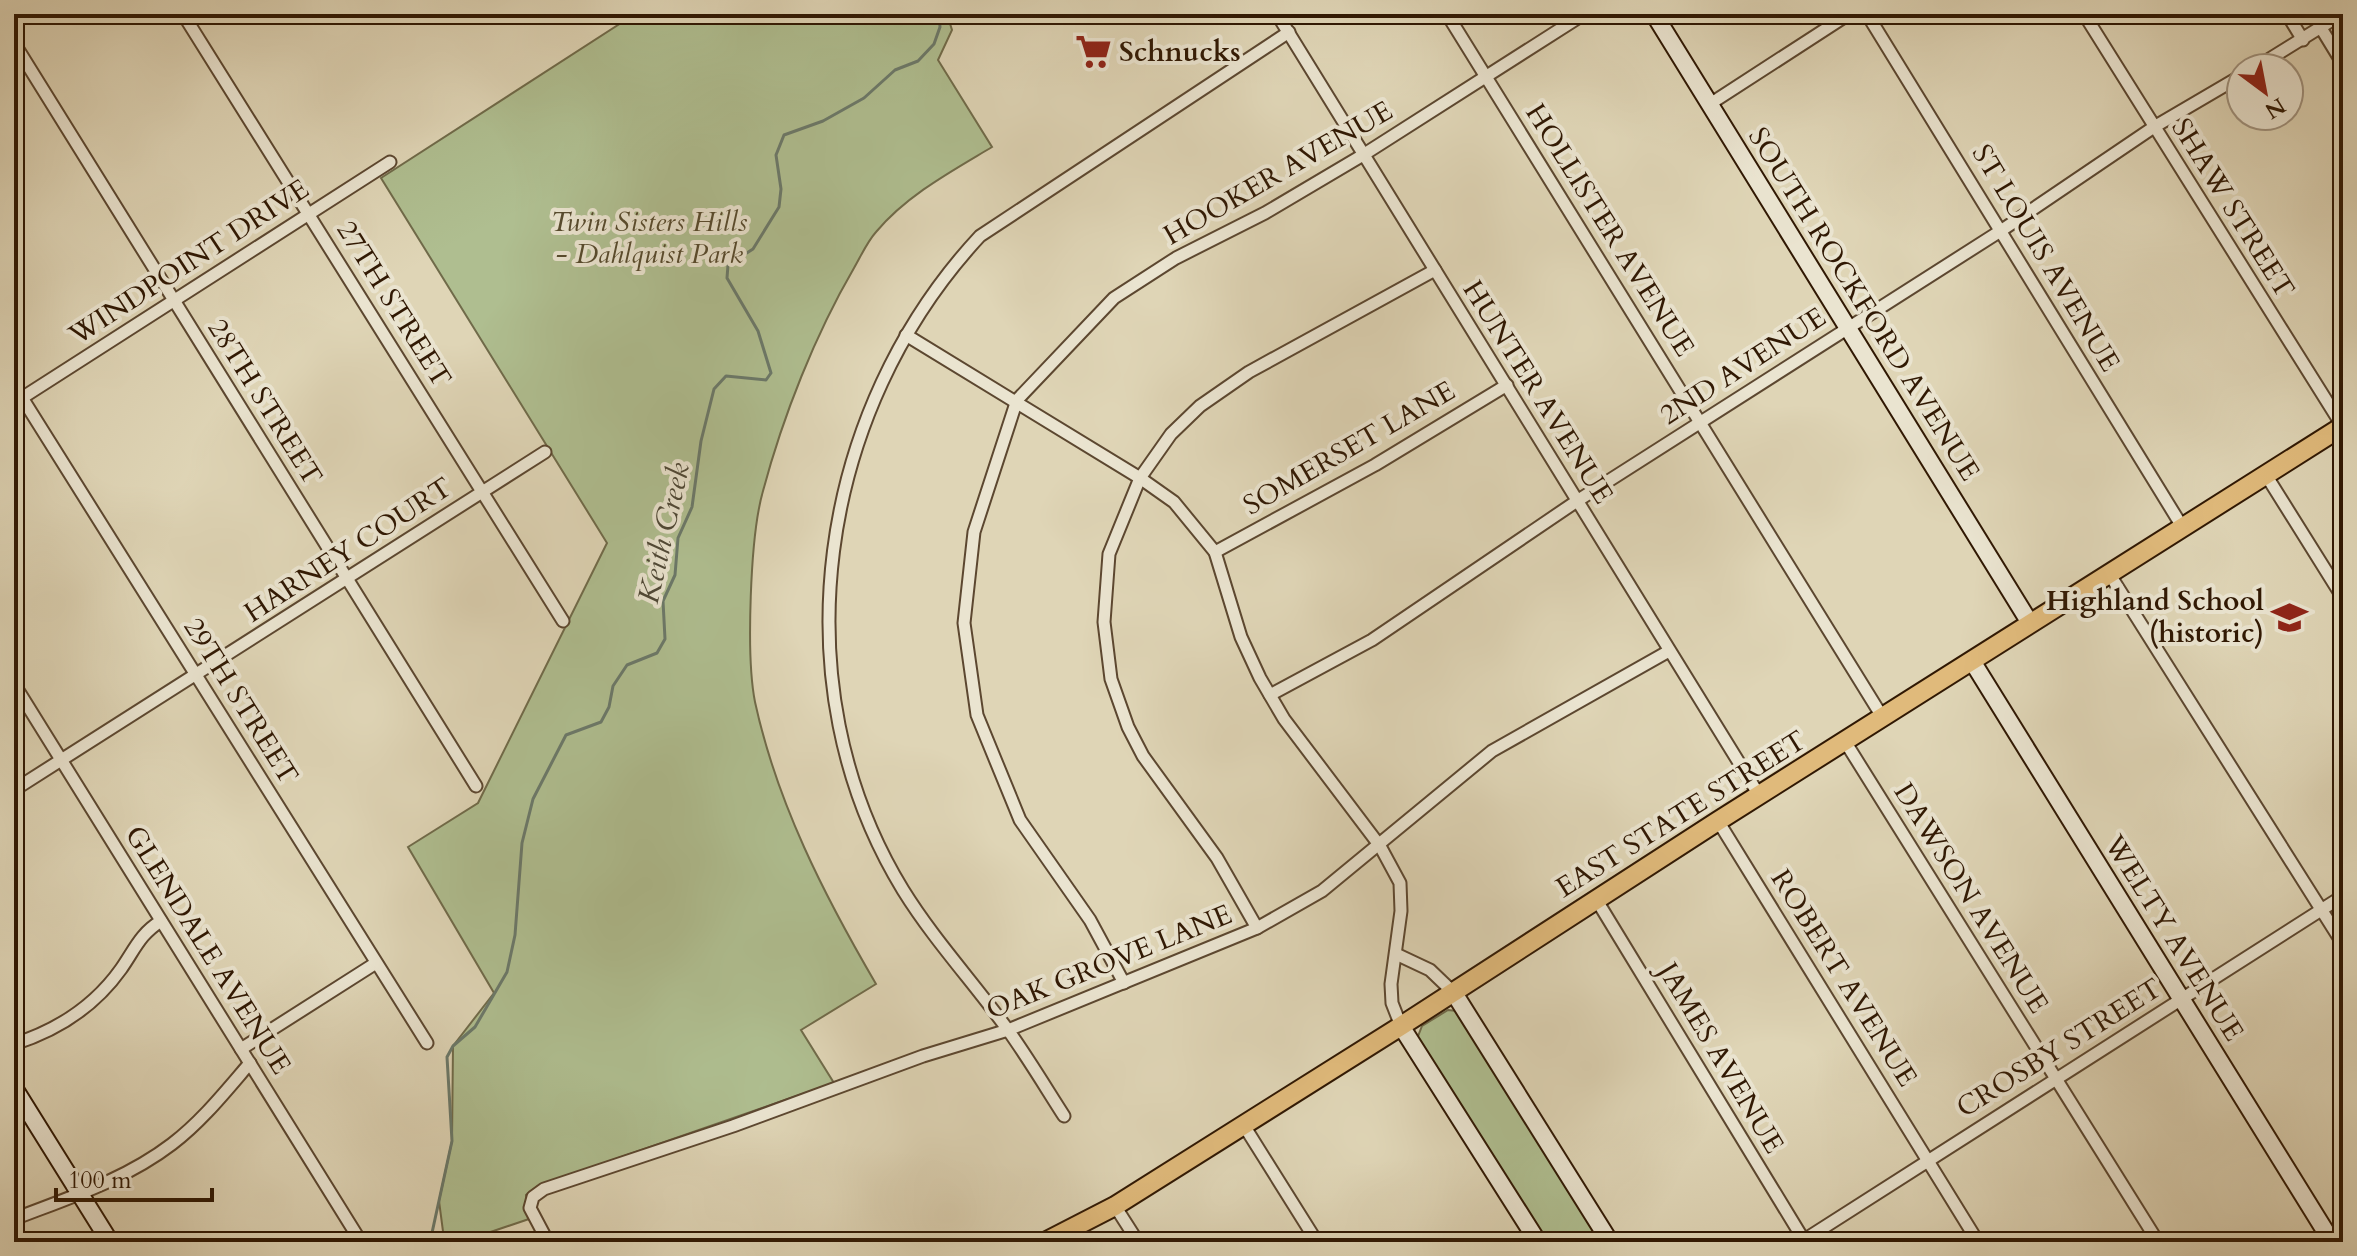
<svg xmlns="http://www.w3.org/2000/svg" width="2357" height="1256" viewBox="0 0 2357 1256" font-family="Cardo,serif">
<rect width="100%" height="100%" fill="#dfd5b6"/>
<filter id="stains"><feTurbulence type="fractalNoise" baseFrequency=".0025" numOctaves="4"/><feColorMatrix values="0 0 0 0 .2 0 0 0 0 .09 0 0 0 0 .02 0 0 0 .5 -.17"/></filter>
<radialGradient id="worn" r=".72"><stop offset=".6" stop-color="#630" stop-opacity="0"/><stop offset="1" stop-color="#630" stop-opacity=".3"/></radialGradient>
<g fill="#afbe90" stroke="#706b4a" stroke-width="2">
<path d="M 635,14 L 947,14 L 952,30 L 938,60 L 992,147 C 952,171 907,195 876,232 C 867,242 861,256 854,268 C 815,335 783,416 763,491 C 750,536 746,657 755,702 C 777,803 824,895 876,984 L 801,1030 L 834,1083 L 538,1186 L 526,1195 L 529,1219 L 461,1242 L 444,1239 L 439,1201 L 452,1141 L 453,1046 L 494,993 L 408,847 L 478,803 L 607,543 L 381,178 Z"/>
<path d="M 1448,1010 L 1457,1011 L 1603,1242 L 1544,1242 L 1417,1039 L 1422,1026 Z"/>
</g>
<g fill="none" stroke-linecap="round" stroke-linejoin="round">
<path stroke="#6b796a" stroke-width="3" d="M 430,1242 L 452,1141 L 447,1057 L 453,1046 L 475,1027 L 507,972 L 515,935 L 522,843 L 533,799 L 566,735 L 601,722 L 609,707 L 613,686 L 627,665 L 657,653 L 665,639 L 663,601 L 675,575 L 678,538 L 692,507 L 701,441 L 714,389 L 726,376 L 766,380 L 771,373 L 758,331 L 727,278 L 728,265 L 753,249 L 779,207 L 781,189 L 776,155 L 784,135 L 823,121 L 864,98 L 895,70 L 918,61 L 934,44 L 940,27 L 939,14"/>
<defs>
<g id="street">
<path d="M 183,14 L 563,621"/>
<path d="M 1277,14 L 1759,795"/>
<path d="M 1447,14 L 1883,718"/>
<path d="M 1867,14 L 2183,528"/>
<path d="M 2084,14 L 2343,427"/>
<path d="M 2287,14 L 2303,40"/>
<path d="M 2321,28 L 2343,64"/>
<path d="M 14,43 L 476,786"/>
<path d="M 2255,68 L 2342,14"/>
<path d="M 1710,104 L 1849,14"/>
<path d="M 906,335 L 1140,478 L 1174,502 L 1215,552 L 1241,637 L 1260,678 L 1284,719 L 1380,846 L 1400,883 L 1401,911 L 1391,984 L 1392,1003 L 1401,1026"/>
<path d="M 14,385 L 427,1043"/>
<path d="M 14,403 L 390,162"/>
<path d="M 2266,475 L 2343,598"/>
<path d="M 1215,552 L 1375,465 L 1507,385"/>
<path d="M 2110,575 L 2343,944"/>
<path d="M 14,684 L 361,1242"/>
<path d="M 1270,695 L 1372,640 L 1577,501 L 2002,230 L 2154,127 L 2241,76"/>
<path d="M 1846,743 L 2158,1242"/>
<path d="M 14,790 L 545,452"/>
<path d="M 1718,821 L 1978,1242"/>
<path d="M 1596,899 L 1805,1242"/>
<path d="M 1257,928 L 1217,858 L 1143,756 L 1128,727 L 1111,679 L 1104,622 L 1109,554 L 1140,478 L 1171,434 L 1200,406 L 1249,372 L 1435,270"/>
<path d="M 1396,954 L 1430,970 L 1454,993"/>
<path d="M 1124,983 L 1090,920 L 1020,820 L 977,715 L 964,623 L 974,532 L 1017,400 L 1114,298 L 1176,258 L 1265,213 L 1363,155 L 1584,14"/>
<path d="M 14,1044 C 58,1030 94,1007 121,969 C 135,949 140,934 161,921"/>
<path d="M 241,1049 L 376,963"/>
<path d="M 1064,1116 C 1046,1088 1028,1058 1008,1030 C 974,983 934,940 903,890 C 777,684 818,410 980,236 L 1289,32"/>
<path d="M 1243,1124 L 1317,1242"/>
<path d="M 1115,1206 L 1138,1242"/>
<path d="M 14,1219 C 68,1198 125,1180 172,1144 C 202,1121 225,1092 250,1063"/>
<path d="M 548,1242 L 530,1208 L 533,1197 L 544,1189 L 733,1126 L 923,1056 L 1008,1030 L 1257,928 L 1322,891 L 1492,751 L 1669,651"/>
<path d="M 1801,1242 L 2343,896"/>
</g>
<g id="secondary">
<path d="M 1654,14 L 2030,623"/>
<path d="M 1972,661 L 2332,1242"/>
<path d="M 1454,993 L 1610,1242"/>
<path d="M 1401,1026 L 1538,1242"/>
<path d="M 14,1088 L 110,1242"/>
</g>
<path id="primary" d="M 1045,1242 L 1115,1206 L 1401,1026 L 1718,821 L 2343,426"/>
</defs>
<use href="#street" stroke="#5c4730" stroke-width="15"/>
<use href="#secondary" stroke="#301803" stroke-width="20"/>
<use href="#primary" stroke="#301803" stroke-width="22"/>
<use href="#street" stroke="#eae4d0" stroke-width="11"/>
<use href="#secondary" stroke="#eae4d0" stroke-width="16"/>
<use href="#primary" stroke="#e0ba7b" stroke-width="18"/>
</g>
<defs>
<symbol id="supermarket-bare" viewBox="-9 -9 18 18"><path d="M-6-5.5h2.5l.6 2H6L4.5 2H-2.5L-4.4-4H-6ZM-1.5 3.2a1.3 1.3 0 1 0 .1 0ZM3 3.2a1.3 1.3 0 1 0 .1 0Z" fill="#8f2418" stroke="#eae4d0" stroke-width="2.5" paint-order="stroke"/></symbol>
<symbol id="school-bare" viewBox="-9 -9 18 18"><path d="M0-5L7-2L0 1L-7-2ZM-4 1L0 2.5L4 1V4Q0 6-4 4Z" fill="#8f2418" stroke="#eae4d0" stroke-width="2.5" paint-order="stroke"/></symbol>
</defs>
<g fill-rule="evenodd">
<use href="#supermarket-bare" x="1068" y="26" width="51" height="51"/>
<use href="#school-bare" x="2264" y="592" width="51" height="51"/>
</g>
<g text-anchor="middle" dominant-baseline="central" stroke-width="8" stroke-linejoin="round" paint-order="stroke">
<g font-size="28" font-weight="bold" fill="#301803" stroke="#eae4d0" text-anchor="start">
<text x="1119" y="52">Schnucks</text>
<text x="2264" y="601" text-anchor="end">Highland School<tspan x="2264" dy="32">(historic)</tspan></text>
</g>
<g font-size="28" fill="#301803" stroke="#eae4d0">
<text transform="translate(1278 173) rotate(-30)">HOOKER AVENUE</text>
<text transform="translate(2233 208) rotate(58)">SHAW STREET</text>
<text transform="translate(1610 230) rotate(58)">HOLLISTER AVENUE</text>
<text transform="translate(2046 258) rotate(59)">ST LOUIS AVENUE</text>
<text transform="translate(189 262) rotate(-33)">WINDPOINT DRIVE</text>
<text transform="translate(394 304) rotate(58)">27TH STREET</text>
<text transform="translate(1864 304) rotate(58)">SOUTH ROCKFORD AVENUE</text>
<text transform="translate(1743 366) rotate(-33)">2ND AVENUE</text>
<text transform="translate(1538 392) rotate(58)">HUNTER AVENUE</text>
<text transform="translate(265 402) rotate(58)">28TH STREET</text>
<text transform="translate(1349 448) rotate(-30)">SOMERSET LANE</text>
<text transform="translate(348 550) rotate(-33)">HARNEY COURT</text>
<text transform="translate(241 701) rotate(58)">29TH STREET</text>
<text transform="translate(1681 814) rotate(-32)">EAST STATE STREET</text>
<text transform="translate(1971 898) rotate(58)">DAWSON AVENUE</text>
<text transform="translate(2174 938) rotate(58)">WELTY AVENUE</text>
<text transform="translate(208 950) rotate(58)">GLENDALE AVENUE</text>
<text transform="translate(1109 962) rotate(-22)">OAK GROVE LANE</text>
<text transform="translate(1844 978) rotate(58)">ROBERT AVENUE</text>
<text transform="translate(2059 1048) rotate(-32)">CROSBY STREET</text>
<text transform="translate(1721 1058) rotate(59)">JAMES AVENUE</text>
</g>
<g font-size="28" font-style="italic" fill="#564a2d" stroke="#eae4d0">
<text x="649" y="222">Twin Sisters Hills<tspan x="649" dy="32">- Dahlquist Park</tspan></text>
</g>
<g font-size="30" font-style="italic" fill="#4e4836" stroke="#eae4d0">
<text transform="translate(664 533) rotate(-77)">Keith Creek</text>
</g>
</g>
<rect width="2357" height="1256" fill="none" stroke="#dfd5b6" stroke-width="48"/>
<rect x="16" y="16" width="2325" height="1224" fill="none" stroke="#301803" stroke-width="4"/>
<rect x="24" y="24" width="2309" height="1208" fill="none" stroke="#301803" stroke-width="2"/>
<g transform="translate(2265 92) rotate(148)"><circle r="38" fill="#eae4d0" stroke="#a0927e" stroke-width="2"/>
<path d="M0-6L14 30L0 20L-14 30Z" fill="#8f2418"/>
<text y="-12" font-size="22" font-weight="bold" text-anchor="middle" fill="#301803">N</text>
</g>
<path d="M56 1188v12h156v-12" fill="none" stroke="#301803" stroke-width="4"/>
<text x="68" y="1188" font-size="24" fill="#301803" stroke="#eae4d0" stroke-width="6" paint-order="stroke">100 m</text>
<rect width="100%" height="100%" filter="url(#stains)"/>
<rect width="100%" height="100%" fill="url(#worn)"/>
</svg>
